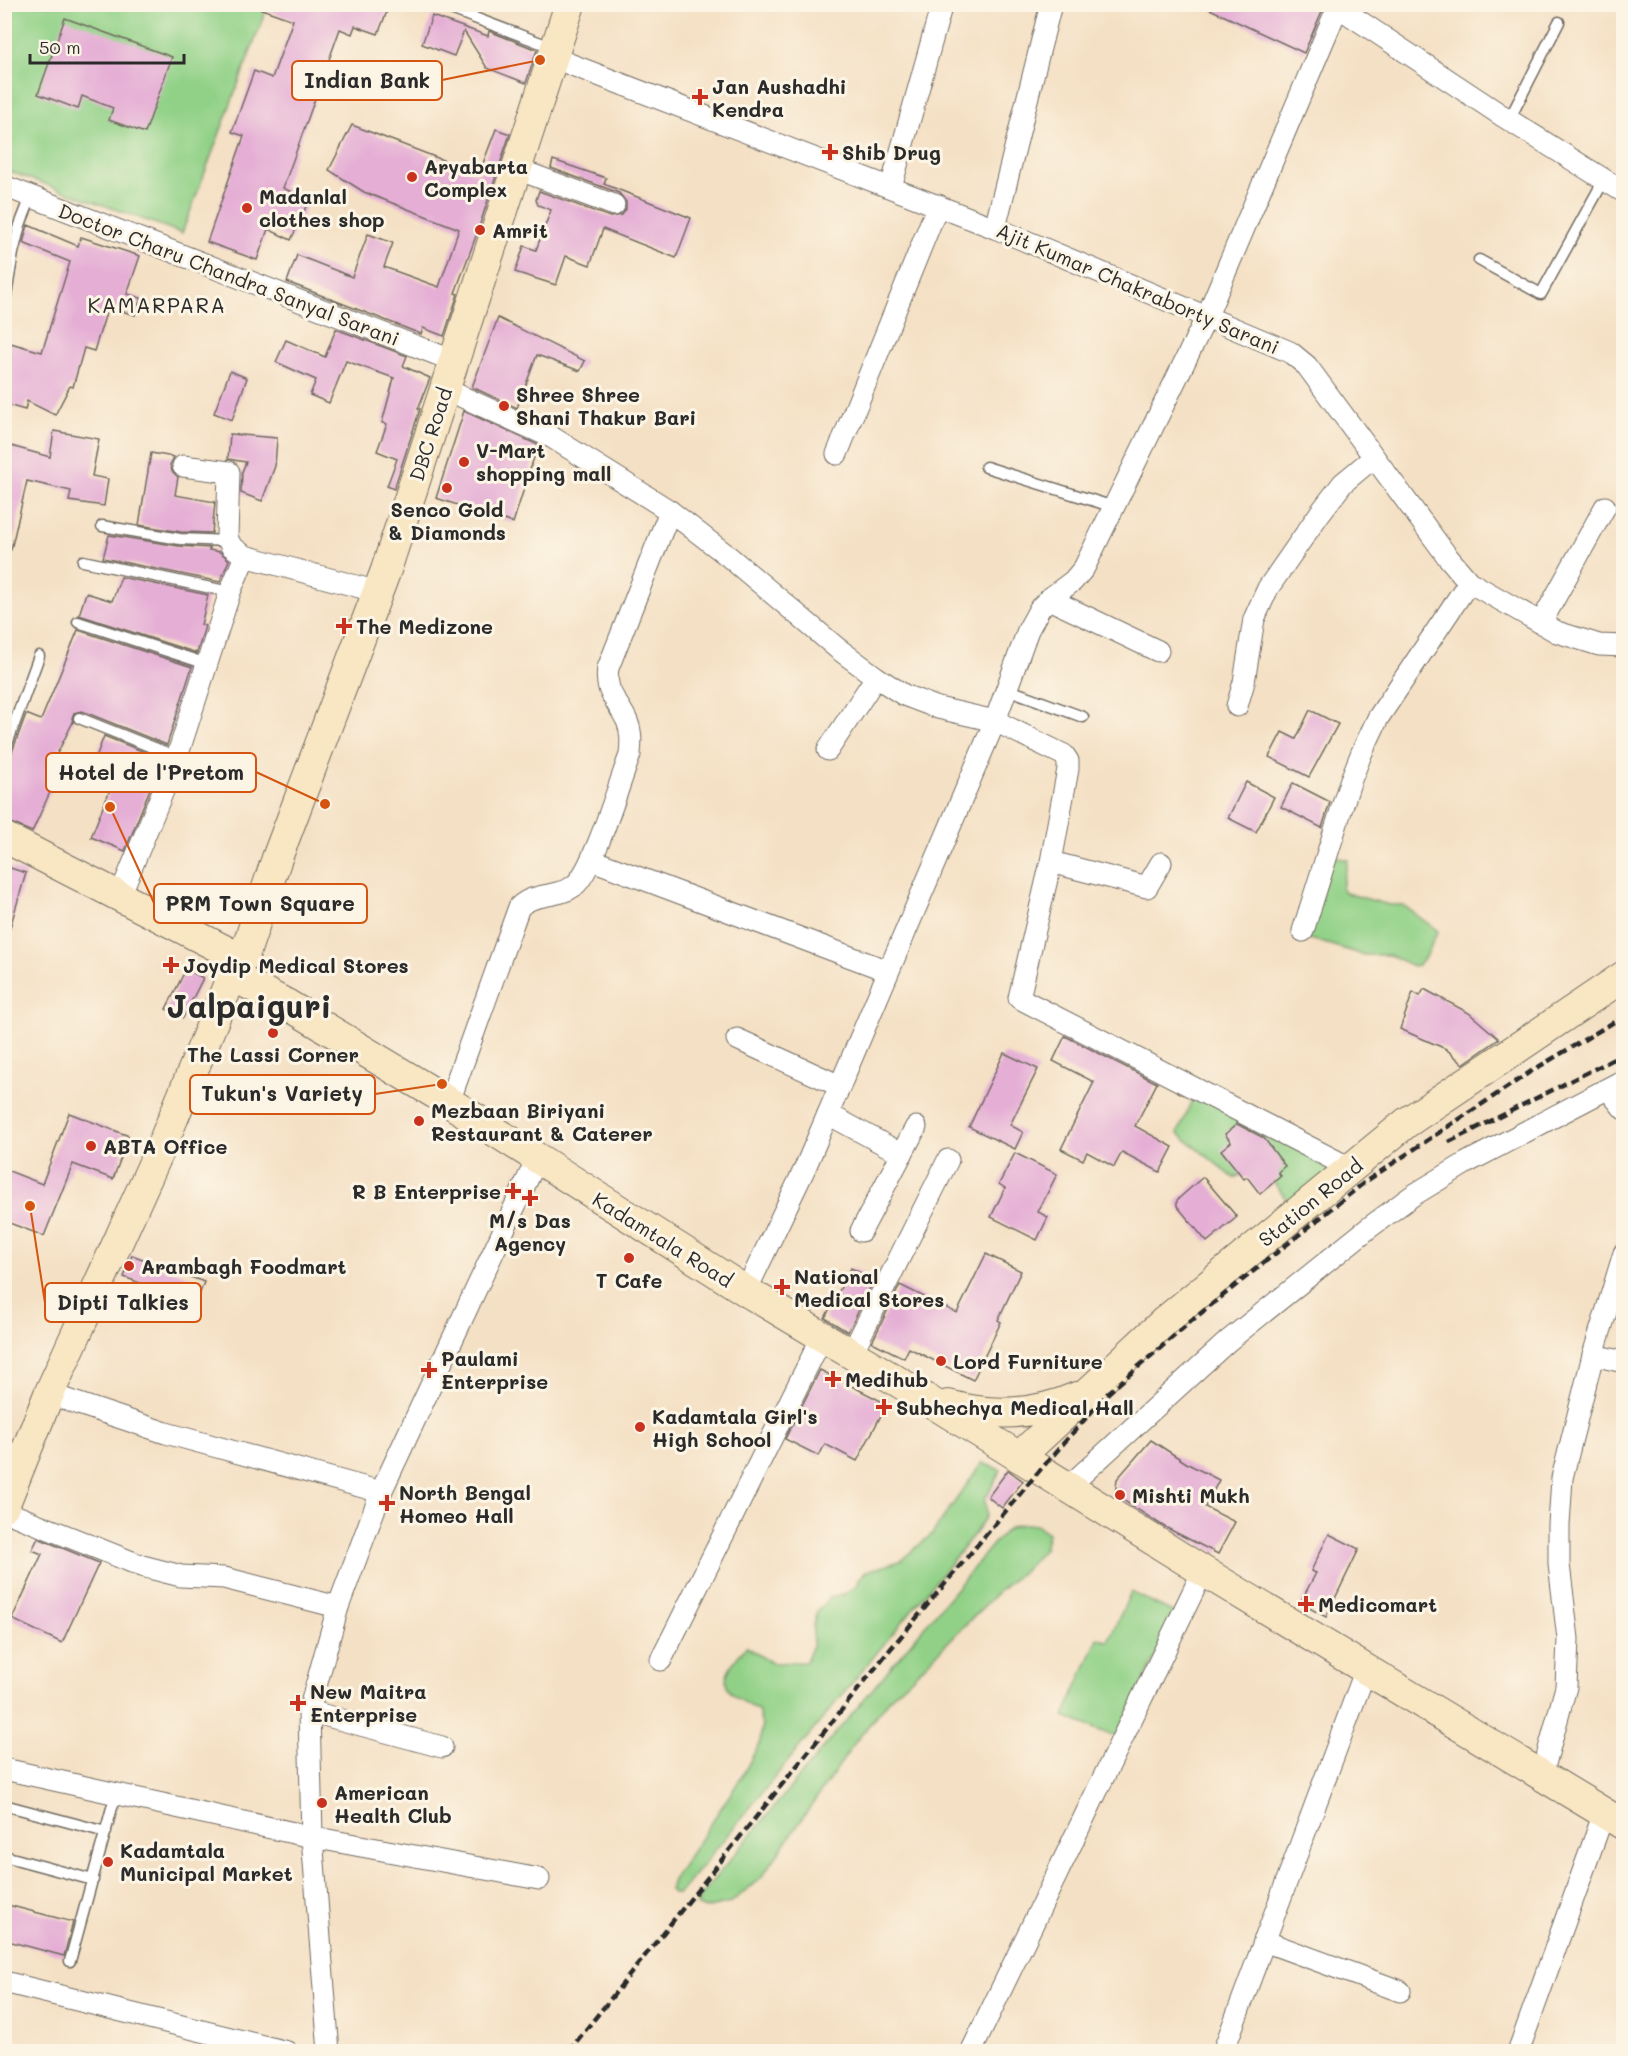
<svg xmlns="http://www.w3.org/2000/svg" width="1628" height="2056" viewBox="0 0 1628 2056" font-family="Mali,sans-serif">
<rect width="100%" height="100%" fill="#fcf5e5"/>
<filter id="ink" filterUnits="userSpaceOnUse"><feTurbulence type="fractalNoise" baseFrequency=".0167" numOctaves="2"/><feDisplacementMap in="SourceGraphic" scale="12" xChannelSelector="R" yChannelSelector="G"/><feConvolveMatrix kernelMatrix="1 2 1 2 8 2 1 2 1" color-interpolation-filters="sRGB"/></filter>
<filter id="wash" filterUnits="userSpaceOnUse"><feTurbulence type="fractalNoise" baseFrequency=".008" numOctaves="4" result="noise"/><feDisplacementMap in="SourceGraphic" scale="24" xChannelSelector="R" yChannelSelector="G"/><feGaussianBlur stdDeviation="1.35" result="paint"/><feColorMatrix in="noise" values="0 0 0 0 0 0 0 0 0 0 0 0 0 0 0 0 0 1.4 0 .05"/><feComposite in="paint" operator="in"/></filter>
<g filter="url(#wash)">
<rect width="100%" height="100%" fill="#f4e0c4"/>
<g fill="#91d187" stroke="#5e7e59" stroke-width="1.5">
<path d="M 5,5 L 268,5 L 182,233 L 5,170 Z"/>
<path d="M 1333,856 L 1348,860 L 1342,888 L 1346,893 L 1389,905 L 1403,905 L 1438,931 L 1424,959 L 1419,965 L 1413,966 L 1389,955 L 1364,955 L 1307,938 Z"/>
<path d="M 1196,1091 L 1339,1165 L 1289,1203 L 1261,1165 L 1234,1178 L 1178,1133 Z"/>
<path d="M 982,1463 L 1001,1470 L 985,1499 L 986,1516 L 975,1533 L 679,1894 L 673,1894 L 670,1890 L 673,1880 L 741,1778 L 760,1742 L 762,1726 L 758,1710 C 720,1691 716,1680 746,1647 L 772,1663 L 806,1662 L 813,1645 L 813,1625 L 817,1612 L 829,1598 L 845,1594 L 857,1585 L 860,1577 L 867,1571 L 900,1561 L 932,1534 Z"/>
<path d="M 1026,1524 L 1036,1525 L 1048,1533 L 1044,1549 L 1028,1567 L 998,1592 L 912,1678 L 893,1695 L 856,1741 L 762,1877 L 730,1903 L 705,1909 L 697,1905 L 700,1896 L 1000,1536 C 1008,1527 1014,1525 1026,1524 Z"/>
<path d="M 1131,1592 L 1177,1614 L 1116,1737 L 1064,1716 L 1098,1638 L 1108,1642 Z"/>
</g>
<g id="blocks">
<g fill="#e5afd5">
<path d="M 257,4 L 390,4 L 378,34 L 355,26 L 352,34 L 340,29 L 283,188 L 309,200 L 291,240 L 268,229 L 257,260 L 207,242 L 244,136 L 232,132 L 254,71 L 272,78 L 293,20 L 256,7 Z"/>
<path d="M 1199,4 L 1325,4 L 1304,53 Z"/>
<path d="M 432,16 L 488,36 L 489,31 L 537,50 L 526,83 L 487,68 L 464,31 L 454,56 L 422,44 Z"/>
<path d="M 65,18 L 172,57 L 145,133 L 109,120 L 113,108 L 82,96 L 78,109 L 38,94 Z"/>
<path d="M 352,125 L 479,174 L 496,129 L 510,134 L 476,236 L 455,293 L 458,294 L 444,336 L 423,328 L 421,334 L 287,282 L 297,255 L 352,277 L 368,234 L 393,243 L 384,267 L 439,287 L 459,229 L 364,192 L 329,170 Z"/>
<path d="M 553,160 L 606,178 L 604,184 L 691,218 L 676,258 L 603,229 L 590,265 L 566,256 L 556,285 L 515,272 L 524,246 L 536,250 L 551,210 L 538,205 L 536,200 L 539,191 L 610,217 L 622,215 L 626,209 L 626,202 L 619,193 L 551,168 Z"/>
<path d="M 28,225 L 78,246 L 81,237 L 140,256 L 127,294 L 141,298 L 135,315 L 108,307 L 94,351 L 84,348 L 73,387 L 70,386 L 55,415 L 27,401 L 25,410 L 4,404 L 4,351 L 7,342 L 42,352 L 70,262 L 23,243 Z"/>
<path d="M 498,318 L 585,361 L 580,371 L 537,355 L 517,408 L 472,387 Z"/>
<path d="M 336,329 L 407,356 L 403,366 L 430,378 L 418,409 L 420,409 L 394,489 L 387,486 L 397,459 L 377,451 L 387,424 L 382,423 L 394,378 L 346,361 L 329,403 L 310,395 L 316,380 L 276,362 L 286,340 L 325,357 Z"/>
<path d="M 230,371 L 247,378 L 232,420 L 214,413 Z"/>
<path d="M 464,411 L 538,445 L 513,523 L 436,498 Z"/>
<path d="M 54,431 L 99,439 L 92,476 L 108,479 L 104,506 L 69,501 L 71,491 L 27,481 L 11,550 L 4,549 L 4,444 L 50,457 Z"/>
<path d="M 230,434 L 277,438 L 275,466 L 262,501 L 241,493 L 242,472 L 246,462 L 228,459 Z"/>
<path d="M 151,453 L 174,457 L 170,465 L 172,471 L 178,477 L 175,495 L 215,502 L 212,533 L 181,532 L 139,525 Z"/>
<path d="M 109,535 L 179,546 L 210,548 L 209,550 L 220,552 L 229,560 L 220,582 L 103,558 Z"/>
<path d="M 121,577 L 208,595 L 201,625 L 205,626 L 197,653 L 79,615 L 86,593 L 112,601 Z"/>
<path d="M 78,630 L 192,667 L 167,745 L 82,711 L 74,713 L 72,718 L 73,722 L 52,764 L 61,768 L 32,832 L 4,820 L 4,759 L 11,755 L 26,714 L 41,720 Z"/>
<path d="M 1310,710 L 1338,724 L 1309,777 L 1269,757 L 1282,732 L 1296,739 Z"/>
<path d="M 104,736 L 162,759 L 125,851 L 91,837 L 113,782 L 90,773 Z"/>
<path d="M 1246,782 L 1274,797 L 1256,832 L 1228,818 Z"/>
<path d="M 1293,783 L 1330,802 L 1322,828 L 1281,807 Z"/>
<path d="M 4,866 L 26,873 L 9,931 L 4,931 Z"/>
<path d="M 186,969 L 203,978 L 183,1018 L 166,1009 Z"/>
<path d="M 1424,989 L 1469,1013 L 1499,1039 L 1463,1064 L 1446,1049 L 1400,1029 L 1413,992 L 1420,996 Z"/>
<path d="M 1065,1036 L 1157,1083 L 1135,1126 L 1173,1147 L 1160,1172 L 1122,1152 L 1114,1167 L 1087,1152 L 1083,1160 L 1061,1149 L 1094,1082 L 1053,1061 Z"/>
<path d="M 1004,1053 L 1038,1069 L 1010,1125 L 1023,1132 L 1015,1149 L 969,1127 Z"/>
<path d="M 69,1113 L 129,1136 L 113,1179 L 73,1164 L 44,1236 L 4,1221 L 4,1169 L 42,1184 Z"/>
<path d="M 1237,1124 L 1264,1138 L 1285,1166 L 1278,1172 L 1281,1176 L 1260,1194 L 1247,1177 L 1244,1179 L 1221,1150 L 1231,1142 L 1225,1134 Z"/>
<path d="M 1015,1153 L 1057,1174 L 1038,1212 L 1048,1217 L 1037,1240 L 991,1217 L 1005,1188 L 999,1184 Z"/>
<path d="M 1203,1177 L 1237,1217 L 1207,1242 L 1177,1206 L 1177,1200 Z"/>
<path d="M 986,1254 L 1021,1271 L 998,1320 L 1001,1322 L 973,1380 L 909,1348 L 904,1358 L 872,1342 L 900,1285 L 957,1313 Z"/>
<path d="M 132,1255 L 204,1282 L 196,1304 L 124,1277 Z"/>
<path d="M 851,1268 L 874,1280 L 848,1332 L 825,1318 Z"/>
<path d="M 820,1370 L 887,1404 L 857,1461 L 825,1444 L 819,1456 L 785,1439 Z"/>
<path d="M 1151,1440 L 1188,1464 L 1219,1480 L 1205,1507 L 1235,1522 L 1218,1554 L 1163,1526 L 1115,1495 L 1117,1479 Z"/>
<path d="M 1008,1470 L 1023,1481 L 1002,1508 L 988,1497 Z"/>
<path d="M 1329,1534 L 1359,1549 L 1326,1617 L 1300,1603 L 1316,1573 L 1311,1571 Z"/>
<path d="M 38,1538 L 99,1563 L 62,1643 L 12,1619 L 42,1554 L 32,1550 Z"/>
<path d="M 4,1904 L 73,1922 L 64,1956 L 4,1940 Z"/>
</g>
</g>
</g>
<g filter="url(#ink)">
<use href="#blocks" fill-opacity="0" stroke="#716a61" stroke-width="1.5"/>
<g fill="none" stroke-linecap="round" stroke-linejoin="round">
<defs>
<g id="lane">
<path d="M 443,6 L 554,48"/>
<path d="M 1509,120 L 1559,22"/>
<path d="M 1479,260 L 1541,294 L 1604,180"/>
<path d="M 4,307 L 13,253 L 20,225 L 31,197"/>
<path d="M 986,467 L 1114,507"/>
<path d="M 102,526 L 180,539 L 228,541"/>
<path d="M 83,561 L 230,592"/>
<path d="M 78,622 L 207,664"/>
<path d="M 1007,689 L 1083,717"/>
<path d="M 79,718 L 177,757"/>
<path d="M 4,752 L 39,656"/>
<path d="M 4,1805 L 106,1832"/>
<path d="M 4,1856 L 93,1880"/>
<path d="M 70,1961 L 116,1793"/>
</g>
<g id="street">
<path d="M 1338,7 L 1501,115 L 1624,192"/>
<path d="M 554,58 L 995,228 L 1290,352 L 1307,366 L 1447,556 L 1469,582 L 1557,632 L 1599,645 L 1624,646"/>
<path d="M 517,169 L 614,205"/>
<path d="M 4,186 L 454,361"/>
<path d="M 891,187 L 942,4"/>
<path d="M 995,228 L 1051,4"/>
<path d="M 445,389 L 553,438 L 670,511 L 728,556 L 837,648 L 876,677 L 904,695 L 938,708 L 995,721 L 1064,755 L 1068,761 L 1068,769 L 1051,862 L 1019,998 L 1352,1169"/>
<path d="M 837,454 L 938,205"/>
<path d="M 183,466 L 229,472 L 227,537 L 231,546 L 245,556"/>
<path d="M 1049,599 L 1158,651"/>
<path d="M 1541,623 L 1605,507"/>
<path d="M 1237,706 L 1244,682 L 1254,619 L 1268,588 L 1320,513 L 1343,483 L 1373,458"/>
<path d="M 828,750 L 876,677"/>
<path d="M 592,860 L 888,971"/>
<path d="M 1051,862 L 1147,887 L 1161,863"/>
<path d="M 119,898 L 177,757 L 230,592 L 245,556 L 378,592"/>
<path d="M 1303,931 L 1350,782 L 1362,752 L 1378,718 L 1469,582"/>
<path d="M 737,1039 L 840,1086"/>
<path d="M 1608,1089 L 1624,1109"/>
<path d="M 449,1102 L 519,907 C 534,892 558,898 574,886 C 594,870 619,783 630,755 C 631,744 632,732 627,721 C 618,701 604,693 608,668 L 670,511"/>
<path d="M 828,1114 L 902,1154"/>
<path d="M 861,1231 L 916,1127"/>
<path d="M 746,1291 L 805,1168 L 995,721 L 1028,630 L 1040,608 L 1049,599 L 1073,581 L 1084,568 L 1206,318 L 1339,4"/>
<path d="M 851,1355 L 948,1160"/>
<path d="M 1593,1355 L 1624,1362"/>
<path d="M 49,1394 L 166,1433 L 381,1492"/>
<path d="M 1068,1487 L 1228,1341 L 1370,1227 L 1412,1196 L 1466,1163 L 1624,1080"/>
<path d="M 4,1511 L 142,1566 L 181,1576 L 224,1578 L 338,1607"/>
<path d="M 661,1660 L 822,1337"/>
<path d="M 309,1711 L 442,1747"/>
<path d="M 4,1769 L 312,1837 L 539,1879"/>
<path d="M 1542,1775 L 1566,1687 L 1568,1639 L 1559,1564 L 1559,1525 L 1562,1478 L 1593,1355 L 1624,1253"/>
<path d="M 1264,1941 L 1400,1991"/>
<path d="M 4,1982 L 287,2052"/>
<path d="M 329,2052 L 312,1837 L 309,1711 L 338,1607 L 381,1492 L 537,1159"/>
<path d="M 971,2052 L 1203,1571"/>
<path d="M 1223,2052 L 1366,1669"/>
<path d="M 1518,2052 L 1604,1813"/>
</g>
<g id="secondary">
<path d="M 4,837 L 230,953"/>
<path d="M 243,959 L 277,858 L 386,570 L 570,4"/>
<path d="M 235,977 L 288,1005 L 449,1102 L 746,1291 L 897,1381 L 1203,1571 L 1624,1825"/>
<path d="M 948,1405 C 991,1417 1036,1415 1077,1397"/>
<path d="M 1019,1457 L 1165,1321 L 1406,1123 L 1624,976"/>
<path d="M 4,1506 L 49,1394 L 165,1138 L 231,978"/>
</g>
</defs>
<use href="#lane" stroke="#716a61" stroke-width="13"/>
<use href="#street" stroke="#716a61" stroke-width="23"/>
<use href="#secondary" stroke="#716a61" stroke-width="32"/>
<use href="#lane" stroke="#fff" stroke-width="10"/>
<use href="#street" stroke="#fff" stroke-width="21"/>
<use href="#secondary" stroke="#f9e7c3" stroke-width="30"/>
<g stroke="#2b2b2b" stroke-width="4.5" stroke-dasharray="9 4.5" stroke-linecap="butt">
<path d="M 1449,1142 L 1624,1054"/>
<path d="M 568,2052 L 888,1652 L 1040,1470 L 1108,1393 L 1196,1317 L 1365,1182 L 1530,1072 L 1624,1016"/>
</g>
</g>
</g>
<g fill="#c8321e" stroke="#fcf5e5" stroke-width="2">
<path d="M697 88h6v6h6v6h-6v6h-6v-6h-6v-6h6z"/>
<path d="M827 143h6v6h6v6h-6v6h-6v-6h-6v-6h6z"/>
<circle cx="412" cy="177" r="6"/>
<circle cx="247" cy="208" r="6"/>
<circle cx="480" cy="230" r="6"/>
<circle cx="504" cy="406" r="6"/>
<circle cx="464" cy="462" r="6"/>
<circle cx="447" cy="488" r="6"/>
<path d="M341 617h6v6h6v6h-6v6h-6v-6h-6v-6h6z"/>
<path d="M168 956h6v6h6v6h-6v6h-6v-6h-6v-6h6z"/>
<circle cx="273" cy="1033" r="6"/>
<circle cx="419" cy="1121" r="6"/>
<circle cx="91" cy="1146" r="6"/>
<path d="M510 1182h6v6h6v6h-6v6h-6v-6h-6v-6h6z"/>
<path d="M527 1189h6v6h6v6h-6v6h-6v-6h-6v-6h6z"/>
<circle cx="629" cy="1258" r="6"/>
<circle cx="129" cy="1266" r="6"/>
<path d="M779 1278h6v6h6v6h-6v6h-6v-6h-6v-6h6z"/>
<circle cx="941" cy="1361" r="6"/>
<path d="M426 1361h6v6h6v6h-6v6h-6v-6h-6v-6h6z"/>
<path d="M830 1370h6v6h6v6h-6v6h-6v-6h-6v-6h6z"/>
<path d="M881 1398h6v6h6v6h-6v6h-6v-6h-6v-6h6z"/>
<circle cx="640" cy="1427" r="6"/>
<circle cx="1120" cy="1495" r="6"/>
<path d="M384 1494h6v6h6v6h-6v6h-6v-6h-6v-6h6z"/>
<path d="M1303 1595h6v6h6v6h-6v6h-6v-6h-6v-6h6z"/>
<path d="M295 1694h6v6h6v6h-6v6h-6v-6h-6v-6h6z"/>
<circle cx="322" cy="1803" r="6"/>
<circle cx="108" cy="1862" r="6"/>
</g>
<g text-anchor="middle" dominant-baseline="central" stroke-width="6" stroke-linejoin="round" paint-order="stroke">
<g font-size="20" font-weight="bold" fill="#2b2b2b" stroke="#fcf5e5" text-anchor="start">
<text x="712" y="86">Jan Aushadhi<tspan x="712" dy="23">Kendra</tspan></text>
<text x="842" y="152">Shib Drug</text>
<text x="424" y="166">Aryabarta<tspan x="424" dy="23">Complex</tspan></text>
<text x="259" y="196">Madanlal<tspan x="259" dy="23">clothes shop</tspan></text>
<text x="492" y="230">Amrit</text>
<text x="516" y="394">Shree Shree<tspan x="516" dy="23">Shani Thakur Bari</tspan></text>
<text x="476" y="450">V-Mart<tspan x="476" dy="23">shopping mall</tspan></text>
<text x="447" y="509" text-anchor="middle">Senco Gold<tspan x="447" dy="23">&amp; Diamonds</tspan></text>
<text x="356" y="626">The Medizone</text>
<text x="183" y="965">Joydip Medical Stores</text>
<text x="273" y="1054" text-anchor="middle">The Lassi Corner</text>
<text x="431" y="1110">Mezbaan Biriyani<tspan x="431" dy="23">Restaurant &amp; Caterer</tspan></text>
<text x="103" y="1146">ABTA Office</text>
<text x="501" y="1191" text-anchor="end">R B Enterprise</text>
<text x="530" y="1220" text-anchor="middle">M/s Das<tspan x="530" dy="23">Agency</tspan></text>
<text x="141" y="1266">Arambagh Foodmart</text>
<text x="794" y="1276">National<tspan x="794" dy="23">Medical Stores</tspan></text>
<text x="629" y="1280" text-anchor="middle">T Cafe</text>
<text x="441" y="1358">Paulami<tspan x="441" dy="23">Enterprise</tspan></text>
<text x="953" y="1361">Lord Furniture</text>
<text x="845" y="1379">Medihub</text>
<text x="896" y="1407">Subhechya Medical Hall</text>
<text x="652" y="1416">Kadamtala Girl's<tspan x="652" dy="23">High School</tspan></text>
<text x="399" y="1492">North Bengal<tspan x="399" dy="23">Homeo Hall</tspan></text>
<text x="1132" y="1495">Mishti Mukh</text>
<text x="1318" y="1604">Medicomart</text>
<text x="310" y="1691">New Maitra<tspan x="310" dy="23">Enterprise</tspan></text>
<text x="334" y="1792">American<tspan x="334" dy="23">Health Club</tspan></text>
<text x="120" y="1850">Kadamtala<tspan x="120" dy="23">Municipal Market</tspan></text>
</g>
<g font-size="20" fill="#2b2b2b" stroke="#fcf5e5">
<text transform="translate(229 274) rotate(21)">Doctor Charu Chandra Sanyal Sarani</text>
<text transform="translate(1138 288) rotate(23)">Ajit Kumar Chakraborty Sarani</text>
<text transform="translate(430 434) rotate(-72)">DBC Road</text>
<text transform="translate(1310 1202) rotate(-39)">Station Road</text>
<text transform="translate(663 1239) rotate(32)">Kadamtala Road</text>
</g>
<g font-size="21" letter-spacing="1.5" fill="#2b2b2b" stroke="#fcf5e5">
<text x="157" y="304">KAMARPARA</text>
</g>
<g font-size="32" font-weight="bold" fill="#2b2b2b" stroke="#fcf5e5">
<text x="249" y="1005">Jalpaiguri</text>
</g>
</g>
<path fill="none" stroke="#d5540f" stroke-width="2" d="M540 60L442 80M325 804L256 772M110 807L154 903M442 1084L375 1094M30 1206L45 1303"/>
<g fill="#d5540f" stroke="#fcf5e5" stroke-width="2">
<circle cx="540" cy="60" r="6"/>
<circle cx="325" cy="804" r="6"/>
<circle cx="110" cy="807" r="6"/>
<circle cx="442" cy="1084" r="6"/>
<circle cx="30" cy="1206" r="6"/>
</g>
<g fill="#fcf5e5" stroke="#d5540f" stroke-width="2">
<rect x="292" y="61" width="150" height="39" rx="6"/>
<rect x="46" y="753" width="210" height="39" rx="6"/>
<rect x="154" y="884" width="213" height="39" rx="6"/>
<rect x="190" y="1075" width="185" height="39" rx="6"/>
<rect x="45" y="1283" width="156" height="39" rx="6"/>
</g>
<g font-size="21" text-anchor="middle" font-weight="bold" fill="#2b2b2b">
<text x="367" y="88">Indian Bank</text>
<text x="151" y="780">Hotel de l'Pretom</text>
<text x="260" y="911">PRM Town Square</text>
<text x="282" y="1101">Tukun's Variety</text>
<text x="123" y="1310">Dipti Talkies</text>
</g>
<rect width="1628" height="2056" fill="none" stroke="#fcf5e5" stroke-width="24"/>
<path d="M30 54v9h154v-9" fill="none" stroke="#2b2b2b" stroke-width="3"/>
<text x="39" y="54" font-size="18" fill="#2b2b2b" stroke="#fcf5e5" stroke-width="4.5" paint-order="stroke">50 m</text>
</svg>
